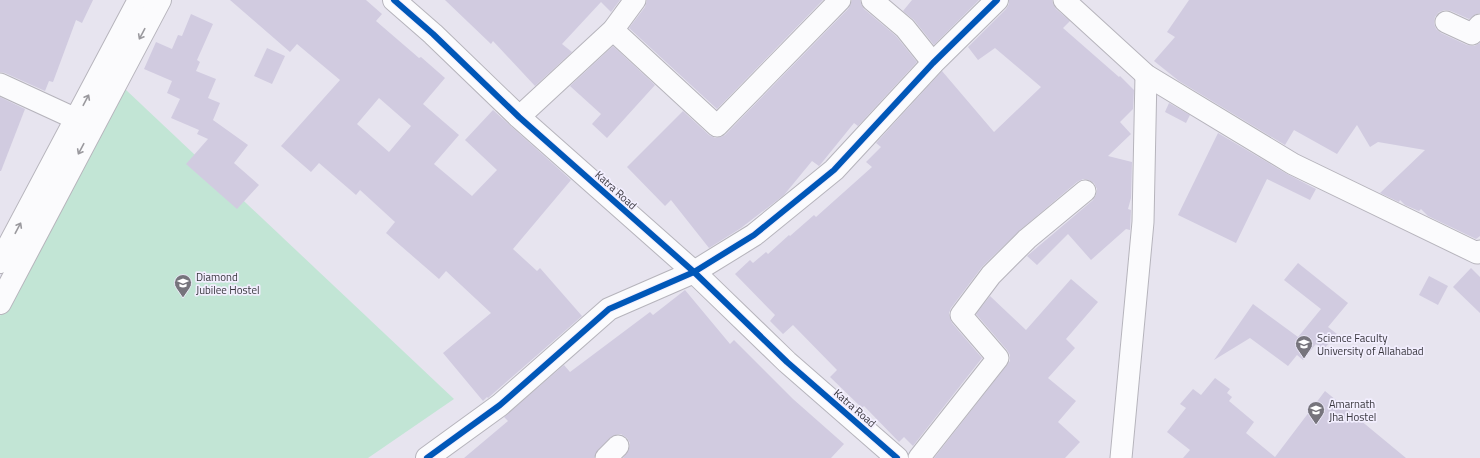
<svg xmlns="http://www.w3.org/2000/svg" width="1480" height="458" viewBox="0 0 1480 458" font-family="'Titillium Web',sans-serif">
<rect width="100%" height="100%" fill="#e7e4ef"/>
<path fill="#c2e5d5" d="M 125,89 L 454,399 L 368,458 L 0,458 L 0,316 Z"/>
<g fill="#d1cbe0" fill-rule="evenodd">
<path d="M 0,0 L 93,0 L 82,23 L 76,20 L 53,82 L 49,81 L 45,91 L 5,73 L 0,72 Z"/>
<path d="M 230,0 L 366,0 L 382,14 L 376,21 L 419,58 L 421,57 L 445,78 L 423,104 L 459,135 L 434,164 L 472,196 L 497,170 L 465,140 L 493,110 L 571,180 L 513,249 L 537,271 L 540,268 L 582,316 L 488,398 L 487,397 L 483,401 L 443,353 L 491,313 L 446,271 L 439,279 L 386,233 L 395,222 L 360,190 L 356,195 L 319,163 L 311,172 L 281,146 L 340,80 L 297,44 L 290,52 ZM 379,98 L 411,126 L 389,152 L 357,124 Z"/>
<path d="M 445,0 L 620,0 L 611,12 L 601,2 L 562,44 L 572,52 L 535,86 L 493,41 L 491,44 Z"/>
<path d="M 647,0 L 823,0 L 717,109 L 629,28 L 645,7 Z"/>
<path d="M 852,0 L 860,0 L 861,4 L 864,9 L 896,36 L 917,62 L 858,126 L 854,123 L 820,165 L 819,166 L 812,161 L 784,195 L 741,228 L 709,248 L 671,200 L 665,206 L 627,167 L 683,111 L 709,135 L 715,138 L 721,137 L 725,135 L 849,8 Z"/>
<path d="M 912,0 L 979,0 L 934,45 L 914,20 L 903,11 Z"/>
<path d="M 1009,0 L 1052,0 L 1053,4 L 1056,9 L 1070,21 L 1063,28 L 1119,77 L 1120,76 L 1134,90 L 1133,109 L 1120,122 L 1131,134 L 1108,156 L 1132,162 L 1131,198 L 1128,209 L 1131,210 L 1130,230 L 1126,229 L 1091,260 L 1068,234 L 1037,265 L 1027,256 L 1093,200 L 1096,195 L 1097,189 L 1094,183 L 1089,180 L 1083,179 L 1077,182 L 1019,231 L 982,267 L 951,308 L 949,313 L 950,318 L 952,323 L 982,358 L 913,446 L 904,437 L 899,442 L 864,406 L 862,408 L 830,377 L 837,370 L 793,325 L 783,334 L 770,321 L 775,315 L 735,274 L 750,260 L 753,263 L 766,252 L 768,254 L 789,235 L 790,236 L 814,215 L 816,217 L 872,167 L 866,162 L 881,147 L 876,143 L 942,71 L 994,132 L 1041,87 L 995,48 L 978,60 L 968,47 L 1006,9 L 1009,4 Z"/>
<path d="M 1189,0 L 1480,0 L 1480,13 L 1476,14 L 1469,19 L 1451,11 L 1445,10 L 1439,12 L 1435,17 L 1434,23 L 1436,29 L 1441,33 L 1467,45 L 1474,46 L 1480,43 L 1480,236 L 1476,239 L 1428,216 L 1421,209 L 1419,211 L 1405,205 L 1400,200 L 1399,202 L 1380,193 L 1425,150 L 1378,142 L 1370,147 L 1357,125 L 1337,154 L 1294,130 L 1285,145 L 1179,81 L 1154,61 L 1175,37 L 1167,32 Z"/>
<path d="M 191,14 L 213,24 L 197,60 L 200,62 L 196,71 L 216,79 L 208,98 L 220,103 L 213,120 L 248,145 L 234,163 L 259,185 L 237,209 L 186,164 L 208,139 L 197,134 L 199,130 L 171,118 L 180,99 L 167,93 L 172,81 L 144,69 L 156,42 L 172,49 L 178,35 L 182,36 Z"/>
<path d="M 613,46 L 655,85 L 607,138 L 592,124 L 601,114 L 570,86 Z"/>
<path d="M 267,48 L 285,56 L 272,84 L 254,76 Z"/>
<path d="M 0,97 L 25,109 L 1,171 L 0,171 Z"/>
<path d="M 1169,103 L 1190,115 L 1186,123 L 1165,112 Z"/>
<path d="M 1218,133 L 1287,174 L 1316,189 L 1310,200 L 1267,179 L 1236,243 L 1178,215 Z"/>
<path d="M 1298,263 L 1348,303 L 1328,327 L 1337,334 L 1323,350 L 1316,344 L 1303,360 L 1297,355 L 1288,366 L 1250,338 L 1214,360 L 1253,304 L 1298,337 L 1321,309 L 1284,280 Z"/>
<path d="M 1471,268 L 1480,277 L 1480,313 L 1453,287 Z"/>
<path d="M 1429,276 L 1448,286 L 1438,305 L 1419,295 Z"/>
<path d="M 1071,279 L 1098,302 L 1066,339 L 1075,348 L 1048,378 L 1076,401 L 1058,422 L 1080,442 L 1065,458 L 934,458 L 1007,365 L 1010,361 L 1010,355 L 1007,350 L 976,314 L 990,296 L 1026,330 Z"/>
<path d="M 685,290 L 730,344 L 734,340 L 793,399 L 844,444 L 831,458 L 623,458 L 629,449 L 630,443 L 627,438 L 621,434 L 615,435 L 610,438 L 598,450 L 594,458 L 464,458 L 508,421 L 504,417 L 564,365 L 570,372 L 650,312 L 653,315 Z"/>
<path d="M 1215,378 L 1230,389 L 1227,393 L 1232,397 L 1229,401 L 1254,422 L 1246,433 L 1275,457 L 1325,391 L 1406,458 L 1183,458 L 1190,450 L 1167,432 L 1186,408 L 1180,404 L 1193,389 L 1201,395 Z"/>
</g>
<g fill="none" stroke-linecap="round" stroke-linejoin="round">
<defs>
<g id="street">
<path d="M 872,0 L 905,28 L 933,63"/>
<path d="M 1064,0 L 1146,75 L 1293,164 L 1477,253 L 1480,251"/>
<path d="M 1446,22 L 1472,34 L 1480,25"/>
<path d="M 613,30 L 717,126 L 840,0"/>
<path d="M 0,84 L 76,119"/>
<path d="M 519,117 L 613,30 L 635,0"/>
<path d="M 606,458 L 618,446"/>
<path d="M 919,458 L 998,358 L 961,315 L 991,275 L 1027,239 L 1085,191"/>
<path d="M 1121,458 L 1143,222 L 1146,75"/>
</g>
<g id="secondary">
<path d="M 394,0 L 433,34 L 519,117 L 694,272 L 787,362 L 897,458"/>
<path d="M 427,458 L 500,405 L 609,309 L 694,272 L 754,235 L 834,170 L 933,63 L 997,0"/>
</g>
<g id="highway">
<path d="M 0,262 L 139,0"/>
<path d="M 0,303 L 160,0"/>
</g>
</defs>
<use href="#street" stroke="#b6b4bc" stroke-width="23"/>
<use href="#secondary" stroke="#b6b4bc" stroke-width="24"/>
<use href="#highway" stroke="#b6b4bc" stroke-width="24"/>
<use href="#street" stroke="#fbfbfd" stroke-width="21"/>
<use href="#secondary" stroke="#fbfbfd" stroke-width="22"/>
<use href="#highway" stroke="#fbfbfd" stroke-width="22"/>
<defs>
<g id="cycleway">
<path d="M 394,0 L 433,34 L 519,117 L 694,272 L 787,362 L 897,458"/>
<path d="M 427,458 L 500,405 L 609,309 L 694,272 L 754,235 L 834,170 L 933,63 L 997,0"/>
</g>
</defs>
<use href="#cycleway" stroke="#f2eefe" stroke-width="8"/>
<use href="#cycleway" stroke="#0057b8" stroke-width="6"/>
</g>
<defs><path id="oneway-shaft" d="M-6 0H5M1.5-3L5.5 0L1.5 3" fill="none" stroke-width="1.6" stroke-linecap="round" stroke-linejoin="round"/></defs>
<g stroke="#9a999e">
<use href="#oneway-shaft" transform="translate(142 34) rotate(118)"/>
<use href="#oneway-shaft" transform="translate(86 100) rotate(-62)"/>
<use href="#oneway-shaft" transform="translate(81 149) rotate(118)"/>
<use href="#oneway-shaft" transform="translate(18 228) rotate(-62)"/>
</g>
<defs>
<symbol id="university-pin" viewBox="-11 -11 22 30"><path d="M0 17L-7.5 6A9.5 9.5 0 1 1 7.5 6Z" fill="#76747c" stroke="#f2eefe"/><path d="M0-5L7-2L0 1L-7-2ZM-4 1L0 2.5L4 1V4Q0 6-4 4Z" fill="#fff"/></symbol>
</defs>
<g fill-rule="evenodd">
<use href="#university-pin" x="173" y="273" width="20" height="27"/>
<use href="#university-pin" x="1294" y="334" width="20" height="27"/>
<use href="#university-pin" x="1306" y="400" width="20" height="27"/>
</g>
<g text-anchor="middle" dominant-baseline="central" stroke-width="3.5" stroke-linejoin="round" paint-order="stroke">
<g font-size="11" fill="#39373e" stroke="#f2eefe">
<text transform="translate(616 190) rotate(42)">Katra Road</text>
<text transform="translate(855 408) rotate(41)">Katra Road</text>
</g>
<g font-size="11" fill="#39373e" stroke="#f2eefe" text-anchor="start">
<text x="196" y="277">Diamond<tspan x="196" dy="13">Jubilee Hostel</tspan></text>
<text x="1317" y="338">Science Faculty<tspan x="1317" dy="13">University of Allahabad</tspan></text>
<text x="1329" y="404">Amarnath<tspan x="1329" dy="13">Jha Hostel</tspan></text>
</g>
</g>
</svg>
